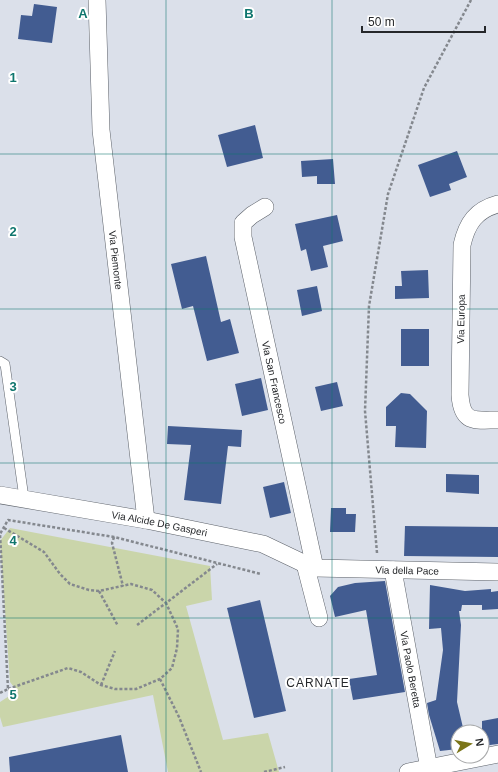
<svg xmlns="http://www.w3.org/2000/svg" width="498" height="772" viewBox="0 0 498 772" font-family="Helvetica,sans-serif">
<rect width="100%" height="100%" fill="#dbe0ea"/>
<path fill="#cad5aa" d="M 10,528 L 210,566 L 212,600 L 186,606 L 223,740 L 268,733 L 279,772 L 168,772 L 153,695 L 3,727 L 0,717 L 0,702 L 17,691 L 10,682 L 0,541 Z"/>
<g fill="#425c91">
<path d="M 34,4 L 57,7 L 52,43 L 18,39 L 21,15 L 32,16 Z"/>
<path d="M 255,125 L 263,158 L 227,167 L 218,135 Z"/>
<path d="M 457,151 L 467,177 L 449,184 L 451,190 L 430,197 L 418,165 Z"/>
<path d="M 333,159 L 335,184 L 317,184 L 317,176 L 302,177 L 301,161 Z"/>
<path d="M 337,215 L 343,241 L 323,246 L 328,267 L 311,271 L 306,249 L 301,251 L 295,224 Z"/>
<path d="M 206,256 L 221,322 L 230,319 L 239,353 L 207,361 L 193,306 L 182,309 L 171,264 Z"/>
<path d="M 428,270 L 429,298 L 395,299 L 395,286 L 402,286 L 401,271 Z"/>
<path d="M 317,286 L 322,311 L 302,316 L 297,290 Z"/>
<rect x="401" y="329" width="28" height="37"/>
<path d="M 261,378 L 268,410 L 242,416 L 235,384 Z"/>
<path d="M 337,382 L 343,406 L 321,411 L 315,387 Z"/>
<path d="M 401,393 L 410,394 L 427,411 L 426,448 L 395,447 L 396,426 L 386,426 L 386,407 Z"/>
<path d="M 168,426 L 242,430 L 241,447 L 228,446 L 221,504 L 184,500 L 191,445 L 167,444 Z"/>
<path d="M 446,474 L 479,475 L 479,494 L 446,492 Z"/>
<path d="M 284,482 L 291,513 L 270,518 L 263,487 Z"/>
<path d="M 331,508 L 346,508 L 346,514 L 356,514 L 355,532 L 330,532 Z"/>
<path d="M 405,526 L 498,527 L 498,557 L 404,556 Z"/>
<path d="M 385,581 L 405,692 L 353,700 L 349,679 L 377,675 L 366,610 L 335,617 L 330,596 L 338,587 L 355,583 Z"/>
<path d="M 430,585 L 465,591 L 491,589 L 491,592 L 498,591 L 498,609 L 482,610 L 482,605 L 462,605 L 461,611 L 459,611 L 461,625 L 457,702 L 464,732 L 458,732 L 458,749 L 440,751 L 429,715 L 427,703 L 436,700 L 443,650 L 441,628 L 429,629 Z"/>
<path d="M 260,600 L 286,711 L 254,718 L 227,608 Z"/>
<path d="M 498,718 L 498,744 L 482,746 L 482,721 Z"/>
<path d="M 121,735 L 128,772 L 10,772 L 9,757 Z"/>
</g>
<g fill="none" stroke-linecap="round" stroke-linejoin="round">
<defs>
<path id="lane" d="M 0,361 L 5,364 L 24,498"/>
<g id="street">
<path id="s1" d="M 97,0 L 101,130 L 146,520"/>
<path d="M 498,204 C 476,210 467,223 462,245 L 460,395 C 462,424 474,420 498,420"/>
<path id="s2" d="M 265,207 L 252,215 L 243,223 L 243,237 L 315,568"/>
<path id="s3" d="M 0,495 L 146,520 L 263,544 L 305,564 L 315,568 L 498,572"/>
<path d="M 305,564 L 319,618"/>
<path id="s4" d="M 393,570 L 429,769"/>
<path d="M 408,772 L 498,754"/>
</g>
</defs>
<use href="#lane" stroke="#5c6169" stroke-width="10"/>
<use href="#street" stroke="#5c6169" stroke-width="18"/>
<g stroke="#84888e" stroke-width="2.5" stroke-dasharray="3 2" stroke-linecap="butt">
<path d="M 4,528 L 44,552 L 60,574 L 70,584 L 89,590 L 99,591 L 131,584 L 152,590 L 166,603 L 137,625"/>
<path d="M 114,537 L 112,543 L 123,586"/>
<path d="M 377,553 L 365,411 L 369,306 L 388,194 L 424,88 L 471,0"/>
<path d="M 99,591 L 118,626"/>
<path d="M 160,679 L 179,717 L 201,772"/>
<path d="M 101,685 L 115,651"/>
<path d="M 8,689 L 68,668 L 81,672 L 101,685 L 115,689 L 136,689 L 160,679 L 172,668 L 177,648 L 178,629 L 166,603 L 217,564"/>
<path d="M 0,693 L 8,689 L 0,534 L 8,520 L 114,537 L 261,574"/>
<path d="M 264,772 L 285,767"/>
</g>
<use href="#lane" stroke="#fff" stroke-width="9"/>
<use href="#street" stroke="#fff" stroke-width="17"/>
</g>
<path fill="none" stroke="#0f766e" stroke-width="1" stroke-opacity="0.55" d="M 166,0 L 166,772M 332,0 L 332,772M 0,154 L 498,154M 0,309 L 498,309M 0,463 L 498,463M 0,618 L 498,618"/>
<g text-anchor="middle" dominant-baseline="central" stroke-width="4" stroke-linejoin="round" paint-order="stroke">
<g font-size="10" fill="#25272a" stroke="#fff">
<text stroke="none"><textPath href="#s1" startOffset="261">Via Piemonte</textPath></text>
<text transform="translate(461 319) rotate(-89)">Via Europa</text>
<text stroke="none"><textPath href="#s2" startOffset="190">Via San Francesco</textPath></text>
<text stroke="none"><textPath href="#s3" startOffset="162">Via Alcide De Gasperi</textPath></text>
<text stroke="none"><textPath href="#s3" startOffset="417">Via della Pace</textPath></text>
<text stroke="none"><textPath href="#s4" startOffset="101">Via Paolo Beretta</textPath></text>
</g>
<g font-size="12" letter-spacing="1" fill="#25272a" stroke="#fff">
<text x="318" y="683">CARNATE</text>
</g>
</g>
<g font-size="13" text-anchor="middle" font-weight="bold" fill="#0f766e" stroke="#fff" stroke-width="4" stroke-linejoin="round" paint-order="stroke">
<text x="83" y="18">A</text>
<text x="249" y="18">B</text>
<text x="13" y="82">1</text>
<text x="13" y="236">2</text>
<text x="13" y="391">3</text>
<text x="13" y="545">4</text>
<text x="13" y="699">5</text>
</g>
<g transform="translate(470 744) rotate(80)"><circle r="19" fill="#ffffff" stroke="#a8a9aa"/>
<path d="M0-3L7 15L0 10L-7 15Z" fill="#7b7519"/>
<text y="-6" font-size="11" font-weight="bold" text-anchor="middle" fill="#25272a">N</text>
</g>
<path d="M362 26v6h123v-6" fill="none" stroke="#25272a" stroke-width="2"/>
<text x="368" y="26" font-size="12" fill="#25272a" stroke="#ffffff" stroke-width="3" paint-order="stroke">50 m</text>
</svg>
